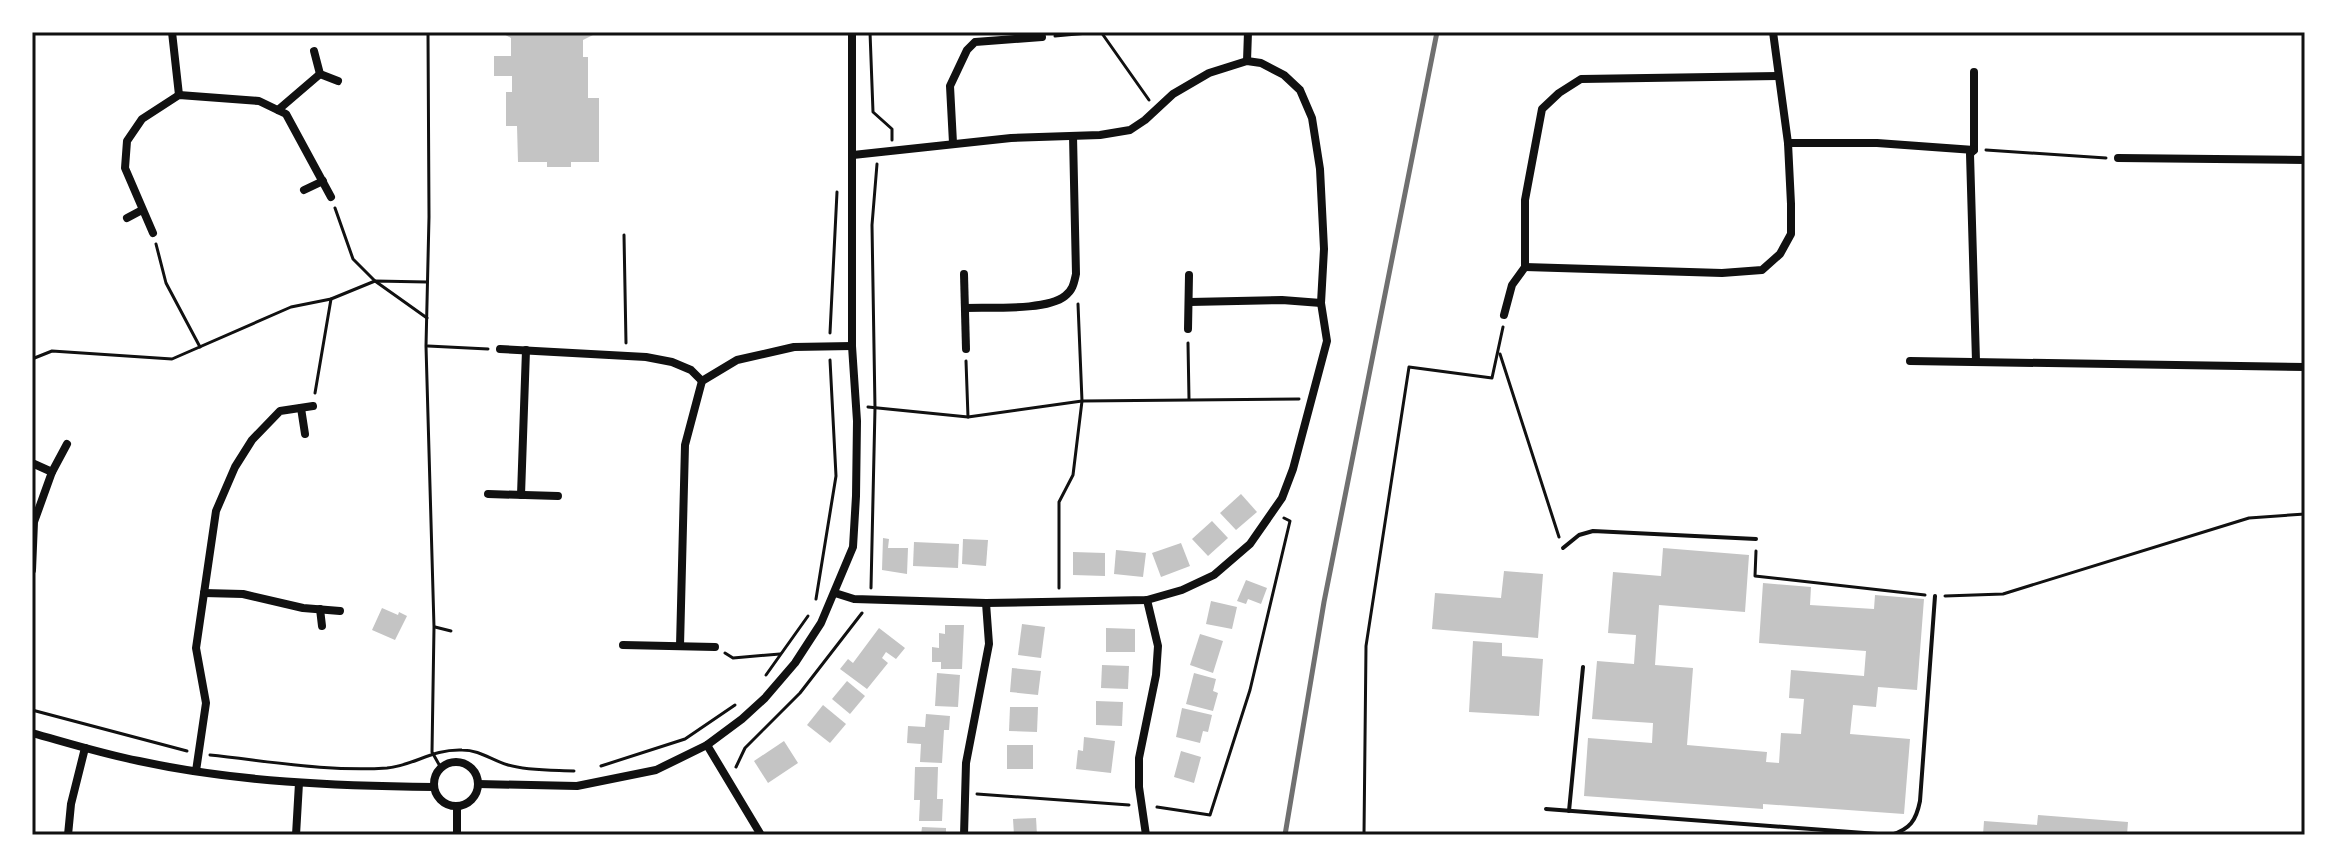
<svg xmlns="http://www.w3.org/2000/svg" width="2337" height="867" viewBox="0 0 2337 867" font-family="Literata,serif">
<rect width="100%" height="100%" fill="#fff"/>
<g fill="#c4c4c4">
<path d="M 500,32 L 599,32 L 583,40 L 583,57 L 588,57 L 588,98 L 599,98 L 599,162 L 571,162 L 571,167 L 547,167 L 547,162 L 518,162 L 517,126 L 506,126 L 506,92 L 512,92 L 512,76 L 494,76 L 494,56 L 511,56 L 511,38 Z"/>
<path d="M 1241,494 L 1257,512 L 1236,530 L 1220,513 Z"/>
<path d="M 1212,521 L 1228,538 L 1208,556 L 1192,539 Z"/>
<path d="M 883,538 L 889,539 L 888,548 L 908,548 L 907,574 L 882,570 Z"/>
<path d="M 963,539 L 988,540 L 986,566 L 962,564 Z"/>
<path d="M 914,542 L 959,544 L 958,568 L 913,566 Z"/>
<path d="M 1181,543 L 1190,566 L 1161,577 L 1152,553 Z"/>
<path d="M 1663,548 L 1749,555 L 1745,612 L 1659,605 L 1655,665 L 1693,668 L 1687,745 L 1767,752 L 1766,762 L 1779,763 L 1781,733 L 1801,734 L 1804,699 L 1789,698 L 1791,670 L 1864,676 L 1866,651 L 1759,643 L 1763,583 L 1811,587 L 1810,605 L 1874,609 L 1875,595 L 1924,599 L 1917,690 L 1878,687 L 1876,707 L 1853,705 L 1850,734 L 1910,739 L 1904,814 L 1763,804 L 1763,809 L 1584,796 L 1588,738 L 1652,743 L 1653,723 L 1592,719 L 1597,661 L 1634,664 L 1636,635 L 1608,633 L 1613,572 L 1661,576 Z"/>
<path d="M 1116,550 L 1146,553 L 1143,577 L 1114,574 Z"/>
<path d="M 1073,552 L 1105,553 L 1105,576 L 1073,575 Z"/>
<path d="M 1504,571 L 1543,574 L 1538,638 L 1432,629 L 1435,593 L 1501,598 Z"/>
<path d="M 1246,580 L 1267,588 L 1261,604 L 1248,599 L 1246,604 L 1237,601 Z"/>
<path d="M 1211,601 L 1237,607 L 1232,629 L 1206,624 Z"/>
<path d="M 382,608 L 398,615 L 399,612 L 407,616 L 395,640 L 372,630 Z"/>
<path d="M 1022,624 L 1045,627 L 1041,658 L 1018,655 Z"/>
<path d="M 945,625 L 964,625 L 962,669 L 941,669 L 941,662 L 932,662 L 932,647 L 939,648 L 939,633 L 945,634 Z"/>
<path d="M 879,628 L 905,648 L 896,659 L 886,652 L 882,658 L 888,663 L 867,689 L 840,669 L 848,659 L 853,663 Z"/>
<path d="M 1106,628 L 1135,629 L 1135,652 L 1106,652 Z"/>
<path d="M 1200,634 L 1223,641 L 1213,673 L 1190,665 Z"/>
<path d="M 1473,641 L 1502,643 L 1502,656 L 1543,659 L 1539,716 L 1469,712 Z"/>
<path d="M 1102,665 L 1129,666 L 1128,689 L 1101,688 Z"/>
<path d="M 1012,668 L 1041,671 L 1038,695 L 1010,692 Z"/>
<path d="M 937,673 L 960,675 L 958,707 L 935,706 Z"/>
<path d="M 1194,673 L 1216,679 L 1213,691 L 1218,693 L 1213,711 L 1186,704 Z"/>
<path d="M 847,681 L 865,696 L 850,714 L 832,699 Z"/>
<path d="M 1096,701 L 1123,702 L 1122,726 L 1096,725 Z"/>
<path d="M 823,705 L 846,724 L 830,743 L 807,725 Z"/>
<path d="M 1010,707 L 1038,707 L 1037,732 L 1009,731 Z"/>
<path d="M 1182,708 L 1212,715 L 1208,732 L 1203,731 L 1200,743 L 1176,737 Z"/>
<path d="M 926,714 L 950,716 L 949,730 L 944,730 L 942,763 L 920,762 L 921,744 L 907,743 L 908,726 L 925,727 Z"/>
<path d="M 1084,737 L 1115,741 L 1111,773 L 1076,769 L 1078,750 L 1083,751 Z"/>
<path d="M 784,741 L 798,763 L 768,783 L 754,761 Z"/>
<rect x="1007" y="745" width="26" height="24"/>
<path d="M 1181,751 L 1201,757 L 1194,783 L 1174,777 Z"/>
<path d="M 915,767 L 938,767 L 937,799 L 943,799 L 942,821 L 919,821 L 920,800 L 914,800 Z"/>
<path d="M 2038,815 L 2128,822 L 2127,835 L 1983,835 L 1984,821 L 2037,825 Z"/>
<path d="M 1036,818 L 1037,835 L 1014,835 L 1013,819 Z"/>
<path d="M 922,827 L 946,828 L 946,835 L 921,835 Z"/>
</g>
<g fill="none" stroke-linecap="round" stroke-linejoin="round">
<g stroke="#111" stroke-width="3">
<path d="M 428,32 L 429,217 L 426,346 L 434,627 L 432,752 L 441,768"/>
<path d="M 870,32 L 873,112 L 892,129 L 892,140"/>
<path d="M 1101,32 L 1149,100"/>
<path d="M 1055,36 L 1099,32"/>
<path d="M 1986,150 L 2106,158"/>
<path d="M 335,208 L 353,259 L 375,281 L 427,318"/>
<path d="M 624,235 L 626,343"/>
<path d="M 156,244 L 166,283 L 200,347"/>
<path d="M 830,333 L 837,192"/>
<path d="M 1188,343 L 1189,399"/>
<path d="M 428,346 L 488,349"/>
<path d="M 1500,354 L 1559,537"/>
<path d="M 32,359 L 52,351 L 172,359 L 291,307 L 331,299 L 375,281 L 427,282"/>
<path d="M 966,361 L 968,417"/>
<path d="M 315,393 L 331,299"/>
<path d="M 868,407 L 968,417 L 1082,401 L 1299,399"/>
<path d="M 1756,551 L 1755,576 L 1925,595"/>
<path d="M 871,588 L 875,408 L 872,225 L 877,164"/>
<path d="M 1059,588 L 1059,502 L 1073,475 L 1082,401 L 1078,304"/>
<path d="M 1945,596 L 2003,594 L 2249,518 L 2305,514"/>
<path d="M 816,599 L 836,476 L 830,360"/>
<path d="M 435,627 L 451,631"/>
<path d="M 725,653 L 733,658 L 780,654"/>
<path d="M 766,675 L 808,616"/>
<path d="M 32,710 L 187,751"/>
<path d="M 210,755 C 268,761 328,772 387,768 C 416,765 431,749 462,750 C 480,750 491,760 508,765 C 528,771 554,770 574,771"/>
<path d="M 601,766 L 685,739 L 735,705"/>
<path d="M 736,767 L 745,748 L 800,693 L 862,613"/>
<path d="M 977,794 L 1129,805"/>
<path d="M 1157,807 L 1210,815 L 1250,690 L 1290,521 L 1284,518"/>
<path d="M 1364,835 L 1366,646 L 1409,367 L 1492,378 L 1503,327"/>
</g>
<g stroke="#111" stroke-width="4">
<path d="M 1563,548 L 1579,535 L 1593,531 L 1756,539"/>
<path d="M 1546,809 L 1891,835 C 1910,829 1916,821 1920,801 L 1935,596"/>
<path d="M 1569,811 L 1583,667"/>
</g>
<g stroke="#111" stroke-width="8">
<path d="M 172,32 L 179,95"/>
<path d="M 314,51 L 320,74 L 338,81"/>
<path d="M 1247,61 L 1248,32"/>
<path d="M 1974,72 L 1974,150 L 1970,154 L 1976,361"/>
<path d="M 278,110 L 320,74"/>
<path d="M 953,143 L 950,86 L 967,50 L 975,42 L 1042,37"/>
<path d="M 1788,143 L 1877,143 L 1974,150"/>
<path d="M 2118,158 L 2305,160"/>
<path d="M 304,190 L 323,181"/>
<path d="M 127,218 L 142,210"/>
<path d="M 153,233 L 125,168 L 127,141 L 142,119 L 179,95 L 259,101 L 286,114 L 331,197"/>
<path d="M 1525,267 L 1722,273 L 1762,270 L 1780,254 L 1791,234 L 1791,204 L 1788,143 L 1773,32"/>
<path d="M 964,274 L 966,349"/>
<path d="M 1190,302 L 1282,300 L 1321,303"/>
<path d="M 965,308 C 990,307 1046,311 1065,296 C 1073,290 1074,283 1076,274 L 1073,136"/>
<path d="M 1504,315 L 1512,285 L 1525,267 L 1525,200 L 1542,109 L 1559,93 L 1581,79 L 1778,76"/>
<path d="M 1188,329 L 1189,275"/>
<path d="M 500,349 L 646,357 L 672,362 L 691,370 L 702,381"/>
<path d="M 1910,361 L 2305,367"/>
<path d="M 301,408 L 305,434"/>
<path d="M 32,463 L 52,472"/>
<path d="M 488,494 L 558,496"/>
<path d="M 521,495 L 526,350"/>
<path d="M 32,570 L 34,522 L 52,472 L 67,444"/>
<path d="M 204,593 L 243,594 L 303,608 L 340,611"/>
<path d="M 835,593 L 854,599 L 986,603 L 1147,600 L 1182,590 L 1214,575 L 1250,544 L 1282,498 L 1293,469 L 1327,341 L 1321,303 L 1324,249 L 1320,169 L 1312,118 L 1300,90 L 1284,75 L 1261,63 L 1247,61 L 1209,73 L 1173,94 L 1145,120 L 1130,130 L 1100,135 L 1011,138 L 853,155"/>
<path d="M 320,609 L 322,626"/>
<path d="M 623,645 L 715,647"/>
<path d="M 680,646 L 685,445 L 702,381 L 737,360 L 794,347 L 852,346"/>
<path d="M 32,733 C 68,743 103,754 139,761 C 236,782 336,786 434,787"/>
<path d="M 707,745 L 761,835"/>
<circle cx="456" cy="784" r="22"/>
<path d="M 196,771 L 206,703 L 196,648 L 216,511 L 235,467 L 252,440 L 280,411 L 313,406"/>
<path d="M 478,784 L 577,786 L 656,770 L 707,745 L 742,719 L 765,698 L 795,663 L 821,623 L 853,547 L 856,496 L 857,421 L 852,346 L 852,32"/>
<path d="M 457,806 L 457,835"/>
<path d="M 68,835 L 71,804 L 85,748"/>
<path d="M 296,835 L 299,783"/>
<path d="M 964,835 L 966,763 L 989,644 L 986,603"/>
<path d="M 1146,835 L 1139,787 L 1139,758 L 1156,675 L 1158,646 L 1147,600"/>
</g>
<path stroke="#707070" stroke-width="5" d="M 1285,835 L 1324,602 L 1437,32"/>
</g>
<rect width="2337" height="867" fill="none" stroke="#ffffff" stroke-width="68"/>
<rect x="34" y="34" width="2269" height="799" fill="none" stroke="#111" stroke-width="3"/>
</svg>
